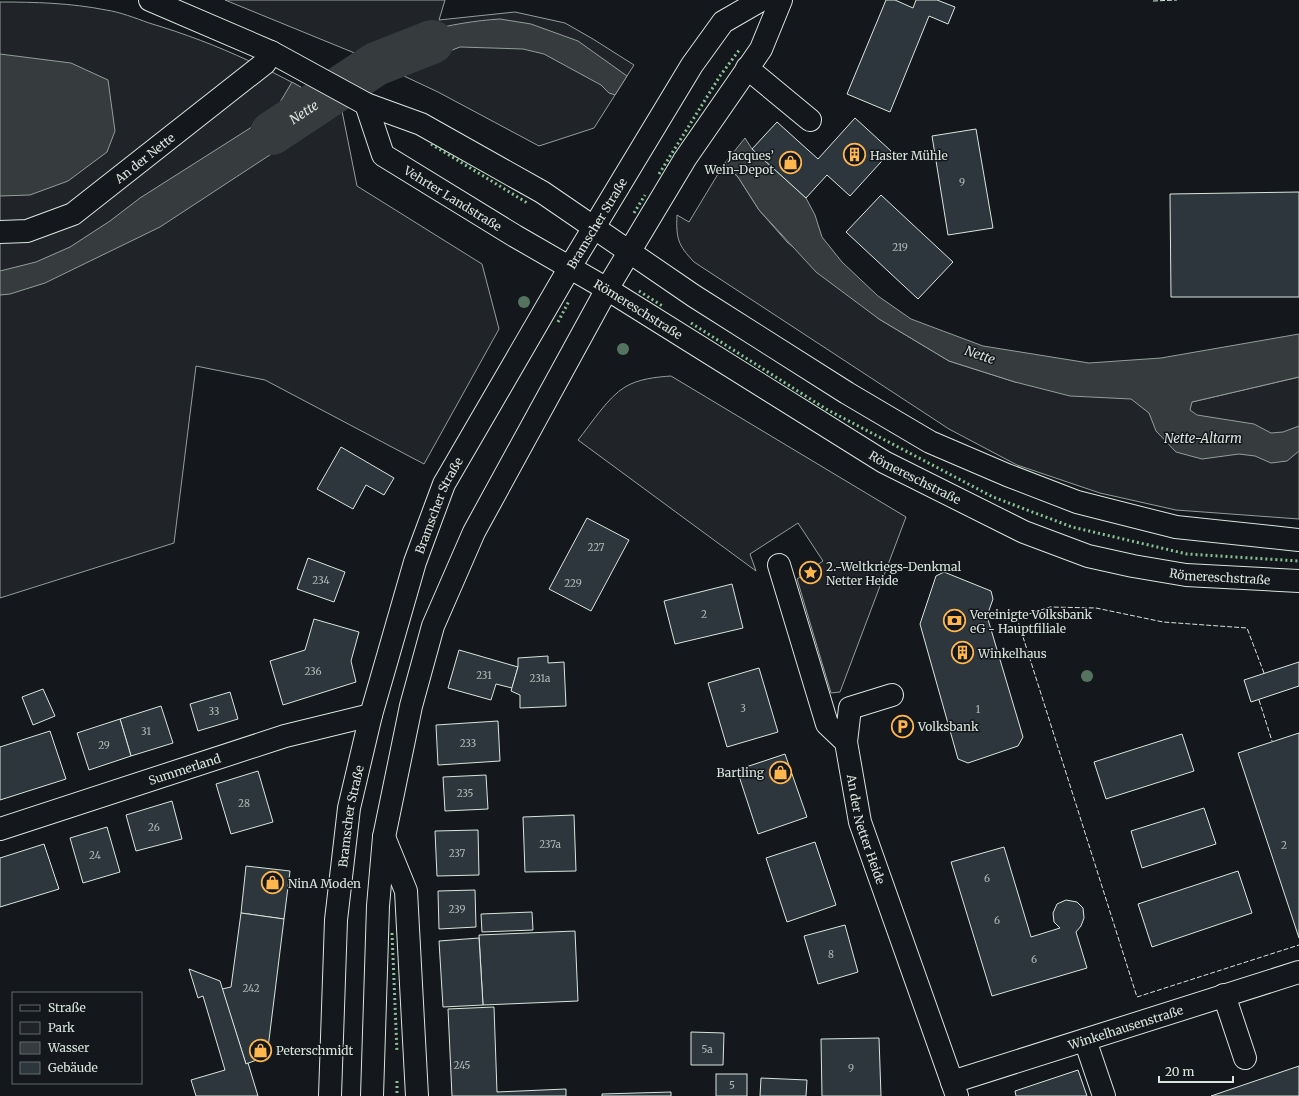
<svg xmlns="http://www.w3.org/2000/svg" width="1299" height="1096" viewBox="0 0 1299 1096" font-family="Merriweather,serif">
<rect width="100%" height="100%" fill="#14181c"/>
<g fill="#202428" stroke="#939e99">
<path d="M 225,0 L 445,0 L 439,20 L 515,12 L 565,23 L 593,39 L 634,65 L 594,128 L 539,146 L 438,92 L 357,54 Z"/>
<path d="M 0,2 C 35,2 71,3 106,10 C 120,12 135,18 149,23 C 220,44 279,73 342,111 L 357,186 L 482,264 L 499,329 L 424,464 L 265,380 L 196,366 L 174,543 L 0,598 Z"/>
<path d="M 724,164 L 738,177 L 759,210 L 787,242 L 879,319 L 949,361 L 1015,382 L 1192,402 L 1299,377 L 1299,519 L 1176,510 L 1100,493 L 1017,465 L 949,429 L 694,262 C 678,245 676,239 677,215 L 689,222 Z"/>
<path d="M 671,376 L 906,517 L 840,692 L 831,693 L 797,579 L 823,561 L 798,523 L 750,554 L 756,571 L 578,440 C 591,424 608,397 625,387 C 638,379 656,377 671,376 Z"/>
</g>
<g fill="#363b3e" stroke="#939e99">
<path d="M 500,19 L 531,24 L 578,41 L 627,76 L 615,95 L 609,93 L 601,85 L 544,54 L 523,49 L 460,47 L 414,65 L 398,75 L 357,54 C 403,36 450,22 500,19 Z"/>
<path d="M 0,54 L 71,63 L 108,80 L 115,131 L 107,152 L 68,181 L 30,195 L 0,196 Z"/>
<path d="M 292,82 L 342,111 L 311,128 L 160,227 L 45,283 L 10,294 L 0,295 L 0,271 L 36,262 L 70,247 L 110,221 L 140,198 L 255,125 L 279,104 Z"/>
<path d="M 745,138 L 752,149 L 806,198 L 815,215 L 822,237 L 842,262 L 878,296 L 911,319 L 983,346 L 1089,363 L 1161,358 L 1299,334 L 1299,377 L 1192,402 L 1190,410 L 1197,415 L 1254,424 L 1271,433 L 1283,432 L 1299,426 L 1299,451 L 1287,461 L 1271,463 L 1255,456 L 1239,454 L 1202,459 L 1176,452 L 1156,431 L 1149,413 L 1131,399 L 1070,396 L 1015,382 L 949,361 L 879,319 L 816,272 L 759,210 L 738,177 L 724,164 Z"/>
</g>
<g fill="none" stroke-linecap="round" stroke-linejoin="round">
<path stroke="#363b3e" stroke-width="44" id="s1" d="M 272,133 L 376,64 L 432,42"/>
</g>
<g fill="#2c363c" stroke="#d8e6dc">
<path d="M 886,0 L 895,0 L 913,8 L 916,0 L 937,0 L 955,7 L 948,24 L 929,16 L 890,112 L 847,94 Z"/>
<path d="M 855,118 L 891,151 L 850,196 L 827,175 L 806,198 L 752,149 L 777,122 L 818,159 Z"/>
<path d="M 976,129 L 993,228 L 948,235 L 932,136 Z"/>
<path d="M 1299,192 L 1299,297 L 1171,297 L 1170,194 Z"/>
<path d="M 881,195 L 953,262 L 918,299 L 846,232 Z"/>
<path d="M 341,447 L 394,478 L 384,495 L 366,485 L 353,509 L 317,489 Z"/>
<path d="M 587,518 L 629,540 L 591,611 L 549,589 Z"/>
<path d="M 308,558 L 345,572 L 334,602 L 297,589 Z"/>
<path d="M 944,572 L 991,591 L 993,599 L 987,616 L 1023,737 L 1018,746 L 968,763 L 958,759 L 920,624 L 936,576 Z"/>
<path d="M 732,584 L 743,628 L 675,644 L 664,601 Z"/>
<path d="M 314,619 L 359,632 L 351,661 L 356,682 L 283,705 L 270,661 L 305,650 Z"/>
<path d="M 459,650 L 518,667 L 512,688 L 496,684 L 491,700 L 448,688 Z"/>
<path d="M 548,656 L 548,663 L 564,662 L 566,706 L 520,708 L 520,695 L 511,691 L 518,667 L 518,658 Z"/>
<path d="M 1299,662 L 1299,686 L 1251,702 L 1244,680 Z"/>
<path d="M 759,668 L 778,732 L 727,747 L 708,683 Z"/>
<path d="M 43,689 L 55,716 L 33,725 L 22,697 Z"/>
<path d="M 230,692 L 238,719 L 198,731 L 190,704 Z"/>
<path d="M 161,706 L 173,743 L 131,756 L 120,719 Z"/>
<path d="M 120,719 L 131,756 L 89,770 L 77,733 Z"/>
<path d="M 498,721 L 500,761 L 438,765 L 436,725 Z"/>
<path d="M 50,731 L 66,779 L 0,800 L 0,747 Z"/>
<path d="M 1299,733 L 1299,938 L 1238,753 Z"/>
<path d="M 1182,734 L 1194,771 L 1106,799 L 1094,762 Z"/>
<path d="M 785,754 L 807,817 L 758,834 L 737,770 Z"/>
<path d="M 258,771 L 273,822 L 231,834 L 216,784 Z"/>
<path d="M 486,775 L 488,809 L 445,811 L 443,777 Z"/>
<path d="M 172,801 L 182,839 L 136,851 L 126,815 Z"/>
<path d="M 1204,808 L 1216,844 L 1142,868 L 1131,831 Z"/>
<path d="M 574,815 L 576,871 L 525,872 L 523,817 Z"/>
<path d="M 107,827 L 120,872 L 83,883 L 70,838 Z"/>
<path d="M 478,830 L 479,875 L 437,876 L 435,831 Z"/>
<path d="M 815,842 L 836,905 L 787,922 L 766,858 Z"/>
<path d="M 44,844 L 59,889 L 0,907 L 0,858 Z"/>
<path d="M 1004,847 L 1031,937 L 1060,928 L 1054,922 L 1053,913 L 1057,904 L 1066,900 L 1077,902 L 1083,908 L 1084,918 L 1081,926 L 1076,932 L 1087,968 L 992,996 L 951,862 Z"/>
<path d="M 246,866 L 290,871 L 284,919 L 241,913 Z"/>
<path d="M 1238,871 L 1252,913 L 1152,947 L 1138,904 Z"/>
<path d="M 475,890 L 476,927 L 439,929 L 438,891 Z"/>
<path d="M 532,912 L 533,930 L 482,932 L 481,914 Z"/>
<path d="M 241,913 L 284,919 L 267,1056 L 246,1064 L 222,989 L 231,987 Z"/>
<path d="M 845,925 L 858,972 L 818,984 L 804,936 Z"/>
<path d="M 575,931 L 578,1001 L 483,1005 L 479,935 Z"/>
<path d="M 479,938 L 483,1005 L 443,1007 L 439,941 Z"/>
<path d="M 189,969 L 220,981 L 246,1064 L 248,1063 L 258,1096 L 196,1096 L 191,1080 L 225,1070 L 203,996 L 198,998 Z"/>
<path d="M 494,1007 L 497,1092 L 566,1089 L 566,1096 L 452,1096 L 448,1009 Z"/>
<path d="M 691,1032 L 724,1033 L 723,1065 L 691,1065 Z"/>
<path d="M 879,1038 L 881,1096 L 822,1096 L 821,1039 Z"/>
<path d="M 1299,1066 L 1299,1096 L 1211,1096 Z"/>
<path d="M 1078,1070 L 1087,1096 L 1016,1096 L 1015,1091 Z"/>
<rect x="716" y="1074" width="31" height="22"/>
<path d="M 761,1078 L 807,1080 L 806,1096 L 760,1096 Z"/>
<path d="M 671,1092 L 671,1096 L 602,1096 L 602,1094 Z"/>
</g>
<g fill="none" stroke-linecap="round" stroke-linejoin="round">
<defs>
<g id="minor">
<path d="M 747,68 L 810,120"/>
<path id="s2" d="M 0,232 L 27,231 L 73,214 L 265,63 L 271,52"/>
<path id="s3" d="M 779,565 L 827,724 L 846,742 L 860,822 L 957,1096"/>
<path d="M 846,742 L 850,708 L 892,695"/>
<path id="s4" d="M 0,829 L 285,736 L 371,715"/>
<path d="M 384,837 L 406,891 L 417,1096"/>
<path d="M 1224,995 L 1245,1058"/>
<path d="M 1085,1040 L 1104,1096"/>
<path id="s5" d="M 952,1082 L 1299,972"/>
</g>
<g id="major">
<path d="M 150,0 L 271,52 L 366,104 L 421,124 L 542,192 L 694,296 L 847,393 L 930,442 L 1007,475 L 1077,502 L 1176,527 L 1299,540"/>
<path id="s6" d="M 366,104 L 383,155 L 515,236 L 607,289 L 884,462 L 1024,532 L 1088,556 L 1133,566 L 1186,575 L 1299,581"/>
<path id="s7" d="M 330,1096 L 336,920 L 349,808 L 371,715 L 415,562 L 444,484 L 570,267 L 692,65 L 723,22 L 761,0"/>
<path d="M 372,1096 L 378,906 L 384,837 L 411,706 L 433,626 L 474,532 L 607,289 L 685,159 L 761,49 L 781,0"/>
</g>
</defs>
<use href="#minor" stroke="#d8e6dc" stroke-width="24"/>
<use href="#major" stroke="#d8e6dc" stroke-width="24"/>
<use href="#minor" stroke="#14181c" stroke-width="22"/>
<use href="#major" stroke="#14181c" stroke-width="22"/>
<g stroke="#8ac095" stroke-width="3" stroke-dasharray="2 3" stroke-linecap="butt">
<path d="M 431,144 L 529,204"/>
<path d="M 659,174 L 720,76 L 740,49"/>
<path d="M 634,213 L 645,195"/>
<path d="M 639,291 L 664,307"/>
<path d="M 558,322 L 569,301"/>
<path d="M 691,323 L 826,409 L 993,497 L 1072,527 L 1187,554 L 1299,561"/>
<path d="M 392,933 L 397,1052"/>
<path d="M 397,1081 L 397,1096"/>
</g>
<g stroke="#d8e6dc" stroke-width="1" stroke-dasharray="5 2" stroke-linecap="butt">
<path d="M 1153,1 L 1177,0"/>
<path d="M 1264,673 L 1247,628 L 1163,622 L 1096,608 L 1050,607 L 1017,618 L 1137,997 L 1299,945"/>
<path d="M 1259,700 L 1272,741"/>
</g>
</g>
<g fill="#55745f">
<circle cx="524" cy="302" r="6"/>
<circle cx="623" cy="349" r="6"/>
<circle cx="1087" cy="676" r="6"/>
</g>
<defs>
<symbol id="building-ring" viewBox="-11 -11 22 22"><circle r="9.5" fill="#14181c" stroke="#ffb74d" stroke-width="1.5"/><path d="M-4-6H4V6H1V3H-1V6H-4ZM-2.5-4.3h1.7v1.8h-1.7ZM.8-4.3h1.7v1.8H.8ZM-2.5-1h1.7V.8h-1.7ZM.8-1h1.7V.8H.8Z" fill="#ffb74d"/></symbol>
<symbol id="shop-ring" viewBox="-11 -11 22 22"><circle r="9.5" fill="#14181c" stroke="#ffb74d" stroke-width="1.5"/><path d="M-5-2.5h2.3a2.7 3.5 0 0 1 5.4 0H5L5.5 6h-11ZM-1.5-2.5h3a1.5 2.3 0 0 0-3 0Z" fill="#ffb74d"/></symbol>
<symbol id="sight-ring" viewBox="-11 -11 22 22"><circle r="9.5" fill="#14181c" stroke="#ffb74d" stroke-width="1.5"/><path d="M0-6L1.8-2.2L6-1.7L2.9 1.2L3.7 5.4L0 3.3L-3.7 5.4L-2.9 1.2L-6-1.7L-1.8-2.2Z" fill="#ffb74d"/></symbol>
<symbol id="bank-ring" viewBox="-11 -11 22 22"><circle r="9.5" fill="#14181c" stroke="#ffb74d" stroke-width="1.5"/><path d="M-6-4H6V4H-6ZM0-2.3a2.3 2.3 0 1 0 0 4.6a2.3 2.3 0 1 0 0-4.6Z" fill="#ffb74d"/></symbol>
<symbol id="parking-ring" viewBox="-11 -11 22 22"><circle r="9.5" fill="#14181c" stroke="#ffb74d" stroke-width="1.5"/><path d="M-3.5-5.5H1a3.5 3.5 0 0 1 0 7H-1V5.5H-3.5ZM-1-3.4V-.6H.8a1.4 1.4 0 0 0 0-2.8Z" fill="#ffb74d"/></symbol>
</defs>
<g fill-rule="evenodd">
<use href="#building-ring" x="842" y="142" width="25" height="25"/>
<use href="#shop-ring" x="778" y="150" width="25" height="25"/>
<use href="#sight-ring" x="798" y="560" width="25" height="25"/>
<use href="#bank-ring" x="942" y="608" width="25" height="25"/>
<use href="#building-ring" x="950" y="640" width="25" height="25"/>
<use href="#parking-ring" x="890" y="714" width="25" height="25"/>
<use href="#shop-ring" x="768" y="760" width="25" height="25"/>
<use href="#shop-ring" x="260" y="870" width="25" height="25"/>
<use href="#shop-ring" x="248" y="1038" width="25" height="25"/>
</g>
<g text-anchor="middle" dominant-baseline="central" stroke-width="3" stroke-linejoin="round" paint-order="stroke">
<g font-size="10" fill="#adbab4">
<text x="962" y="182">9</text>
<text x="900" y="247">219</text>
<text x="596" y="547">227</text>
<text x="321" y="580">234</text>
<text x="573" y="583">229</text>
<text x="704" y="614">2</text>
<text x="313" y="671">236</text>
<text x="484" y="675">231</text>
<text x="540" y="678">231a</text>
<text x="743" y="708">3</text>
<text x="978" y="709">1</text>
<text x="214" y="711">33</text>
<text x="146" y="731">31</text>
<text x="468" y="743">233</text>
<text x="104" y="745">29</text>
<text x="465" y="793">235</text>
<text x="244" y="803">28</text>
<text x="154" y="827">26</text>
<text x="550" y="844">237a</text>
<text x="1284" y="845">2</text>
<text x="457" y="853">237</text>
<text x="95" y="855">24</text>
<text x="987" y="878">6</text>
<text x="457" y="909">239</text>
<text x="997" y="920">6</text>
<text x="831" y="954">8</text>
<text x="1034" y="959">6</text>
<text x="251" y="988">242</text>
<text x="707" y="1049">5a</text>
<text x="462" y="1065">245</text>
<text x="851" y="1068">9</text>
<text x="732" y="1085">5</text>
</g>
<g font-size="12" fill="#d8e6dc" stroke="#14181c" text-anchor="start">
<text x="774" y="155" text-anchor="end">Jacques’<tspan x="774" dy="14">Wein-Depot</tspan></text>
<text x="870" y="155">Haster Mühle</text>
<text x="826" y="566">2.-Weltkriegs-Denkmal<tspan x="826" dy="14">Netter Heide</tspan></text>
<text x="970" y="614">Vereinigte Volksbank<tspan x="970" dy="14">eG - Hauptfiliale</tspan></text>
<text x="978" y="653">Winkelhaus</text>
<text x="918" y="726">Volksbank</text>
<text x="764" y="772" text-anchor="end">Bartling</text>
<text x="288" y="883">NinA Moden</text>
<text x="276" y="1050">Peterschmidt</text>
</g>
<g font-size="12" fill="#d8e6dc" stroke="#14181c">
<text stroke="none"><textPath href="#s2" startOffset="167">An der Nette</textPath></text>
<text stroke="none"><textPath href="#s6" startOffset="136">Vehrter Landstraße</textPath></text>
<text stroke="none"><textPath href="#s7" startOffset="929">Bramscher Straße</textPath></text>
<text stroke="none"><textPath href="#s6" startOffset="352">Römereschstraße</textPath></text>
<text stroke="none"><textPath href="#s6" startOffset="676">Römereschstraße</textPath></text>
<text stroke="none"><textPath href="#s7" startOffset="605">Bramscher Straße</textPath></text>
<text stroke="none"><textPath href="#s6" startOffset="1000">Römereschstraße</textPath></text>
<text stroke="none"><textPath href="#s4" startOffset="194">Summerland</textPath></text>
<text stroke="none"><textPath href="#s7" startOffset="281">Bramscher Straße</textPath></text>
<text stroke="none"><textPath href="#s3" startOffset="282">An der Netter Heide</textPath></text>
<text stroke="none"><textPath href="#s5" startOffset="182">Winkelhausenstraße</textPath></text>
</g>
<g font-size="13" font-style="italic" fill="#d8e6dc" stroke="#14181c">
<text stroke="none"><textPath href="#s1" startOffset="38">Nette</textPath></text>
<text transform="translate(980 355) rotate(19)">Nette</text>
<text x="1203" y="438">Nette-Altarm</text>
</g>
</g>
<rect x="12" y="992" width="130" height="92" fill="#14181c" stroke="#626a69"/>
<rect x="20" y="1005" width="20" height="6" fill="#14181c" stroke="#626a69"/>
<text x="48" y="1012" font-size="12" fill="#d8e6dc">Straße</text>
<rect x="20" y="1022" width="20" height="12" fill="#202428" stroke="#626a69"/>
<text x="48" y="1032" font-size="12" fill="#d8e6dc">Park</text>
<rect x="20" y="1042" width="20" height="12" fill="#363b3e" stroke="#626a69"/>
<text x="48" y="1052" font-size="12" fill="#d8e6dc">Wasser</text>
<rect x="20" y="1062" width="20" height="12" fill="#2c363c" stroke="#626a69"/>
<text x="48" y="1072" font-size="12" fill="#d8e6dc">Gebäude</text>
<path d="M1159 1076v6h74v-6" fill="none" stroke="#d8e6dc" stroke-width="2"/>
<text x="1165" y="1076" font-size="12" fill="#d8e6dc" stroke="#14181c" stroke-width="3" paint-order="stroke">20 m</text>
</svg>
